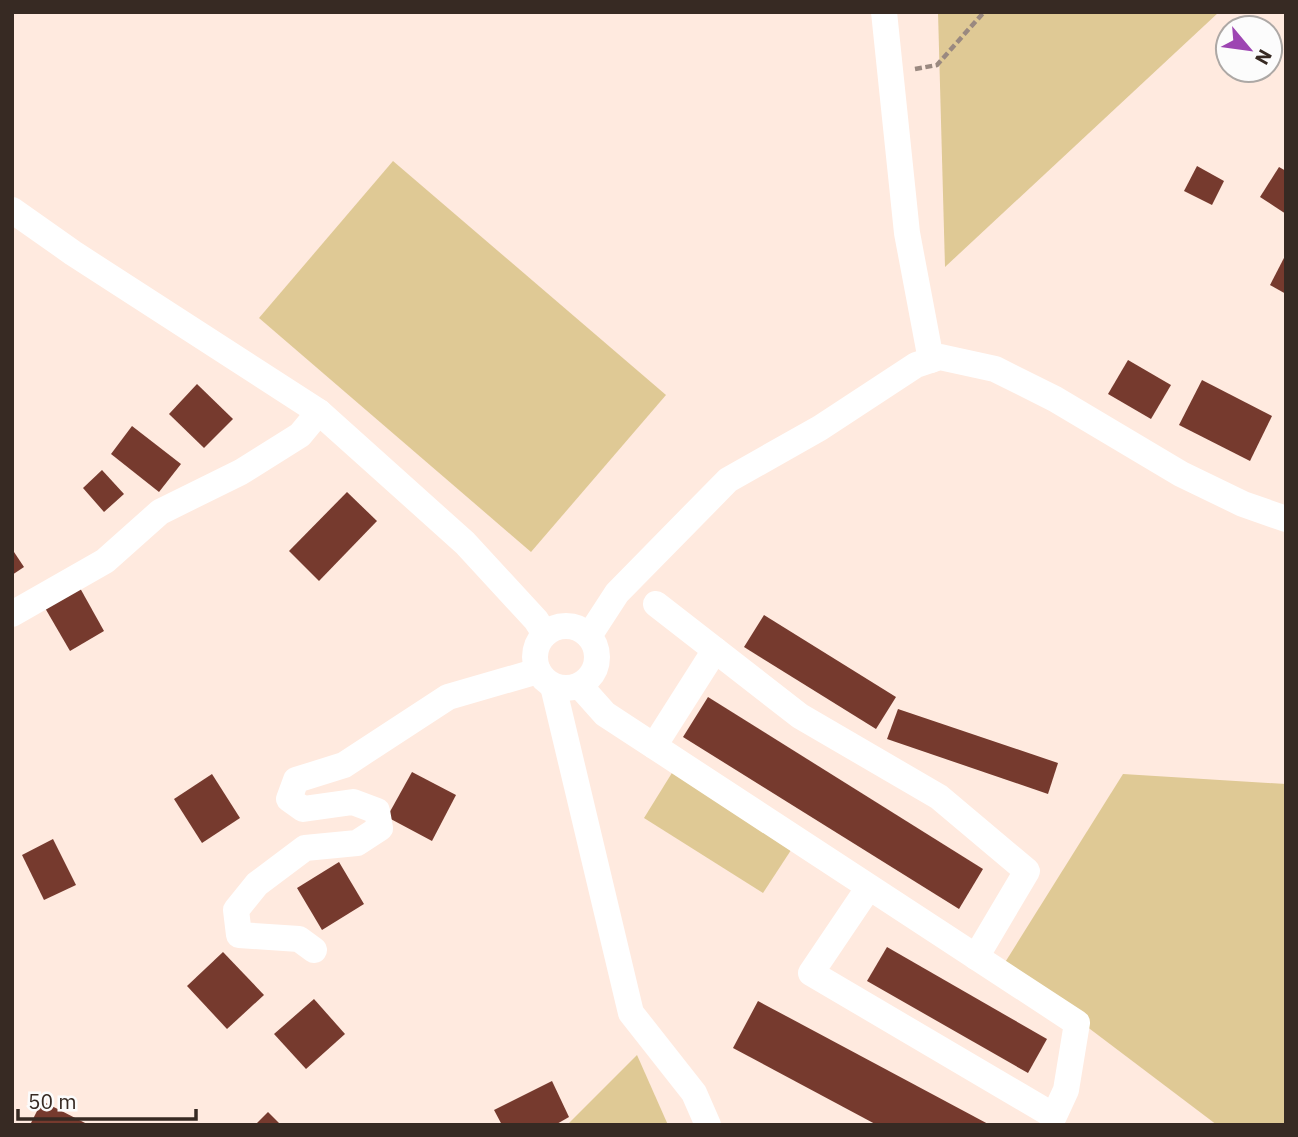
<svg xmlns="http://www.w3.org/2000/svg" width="1298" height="1137" viewBox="0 0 1298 1137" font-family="'IBM Plex Sans',sans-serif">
<rect width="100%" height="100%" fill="#ffeadf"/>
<g fill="#dfc995">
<path d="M 938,12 L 1219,12 L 945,267 Z"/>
<path d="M 393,161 L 666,395 L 531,552 L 259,318 Z"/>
<path d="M 675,768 L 795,844 L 763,893 L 644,818 Z"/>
<path d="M 1123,774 L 1286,784 L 1286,1125 L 1217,1125 L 1004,964 Z"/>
<path d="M 637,1055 L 668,1125 L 567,1125 Z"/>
</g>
<g fill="#763a2e">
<path d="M 1197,166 L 1224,181 L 1212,205 L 1184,191 Z"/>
<path d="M 1279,167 L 1286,171 L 1286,214 L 1260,197 Z"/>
<path d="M 1286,254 L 1286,294 L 1270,285 Z"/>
<path d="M 1128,360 L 1171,385 L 1151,419 L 1108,394 Z"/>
<path d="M 1202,380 L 1272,416 L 1250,461 L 1179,425 Z"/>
<path d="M 197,384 L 233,419 L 204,448 L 169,414 Z"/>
<path d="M 132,426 L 181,464 L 159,492 L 111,454 Z"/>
<path d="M 102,470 L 124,494 L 104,512 L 83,488 Z"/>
<path d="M 347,492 L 377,521 L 319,581 L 289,551 Z"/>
<path d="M 12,549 L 24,567 L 12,575 Z"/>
<path d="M 80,588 L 104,631 L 70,651 L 45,608 Z"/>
<path d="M 764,615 L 896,697 L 876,729 L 744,647 Z"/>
<path d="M 708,697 L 983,869 L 959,909 L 683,737 Z"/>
<path d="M 898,709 L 1058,763 L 1048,794 L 887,739 Z"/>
<path d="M 412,772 L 456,795 L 432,841 L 387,817 Z"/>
<path d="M 212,774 L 240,818 L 202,843 L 174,799 Z"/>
<path d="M 53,839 L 76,885 L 44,900 L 22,855 Z"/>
<path d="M 339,862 L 364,904 L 322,930 L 297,888 Z"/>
<path d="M 887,947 L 1047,1039 L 1028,1073 L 867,981 Z"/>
<path d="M 223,952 L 264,995 L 227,1029 L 187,986 Z"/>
<path d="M 314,999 L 345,1034 L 306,1069 L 274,1034 Z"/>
<path d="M 758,1001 L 990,1125 L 877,1125 L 733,1048 Z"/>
<path d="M 552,1081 L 569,1117 L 555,1125 L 502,1125 L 494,1110 Z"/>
<path d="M 42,1101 L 89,1125 L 30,1125 Z"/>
<path d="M 268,1112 L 281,1125 L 255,1125 Z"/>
</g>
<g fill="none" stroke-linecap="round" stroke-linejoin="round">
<path stroke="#9a8980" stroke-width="4.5" stroke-dasharray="7 3.5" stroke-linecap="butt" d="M 915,69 L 937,65 L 984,12"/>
<g stroke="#fff" stroke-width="26">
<path d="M 884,12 L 907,233 L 931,360"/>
<path d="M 12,210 L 73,253 L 319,412 L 465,543 L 536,620 L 545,634"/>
<path d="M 656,604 L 800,716 L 939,797 L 1027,871 L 976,957"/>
<path d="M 12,614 L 105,561 L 160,512 L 241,472 L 300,435 L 319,412"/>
<circle cx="566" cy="657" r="31"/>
<path d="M 589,636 L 617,593 L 728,480 L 820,428 L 916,365 L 940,357 L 995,369 L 1055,399 L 1181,474 L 1243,504 L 1286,519"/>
<path d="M 553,686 L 631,1013 L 694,1093 L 708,1125"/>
<path d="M 580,686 L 605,714 L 1077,1023 L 1066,1090 L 1054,1116 L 811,973 L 869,887"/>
<path d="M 654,746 L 715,650"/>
<path d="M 314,950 L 299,939 L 239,935 L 236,910 L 257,884 L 305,848 L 357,843 L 380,828 L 377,811 L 353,802 L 303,809 L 289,799 L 296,780 L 344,765 L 448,697 L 538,671"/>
</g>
</g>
<rect width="1298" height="1137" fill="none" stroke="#372a23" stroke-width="28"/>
<g transform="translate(1249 49) rotate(119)"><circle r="33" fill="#fcfcfc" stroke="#ada8a5" stroke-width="2"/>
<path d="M0-5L12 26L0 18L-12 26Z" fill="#9d45b2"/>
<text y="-10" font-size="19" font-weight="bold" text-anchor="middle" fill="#372a23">N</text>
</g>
<path d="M18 1109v10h178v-10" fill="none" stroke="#372a23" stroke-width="3.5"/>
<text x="28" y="1109" font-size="21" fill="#372a23" stroke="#fcfcfc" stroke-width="5" paint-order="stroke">50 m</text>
</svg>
